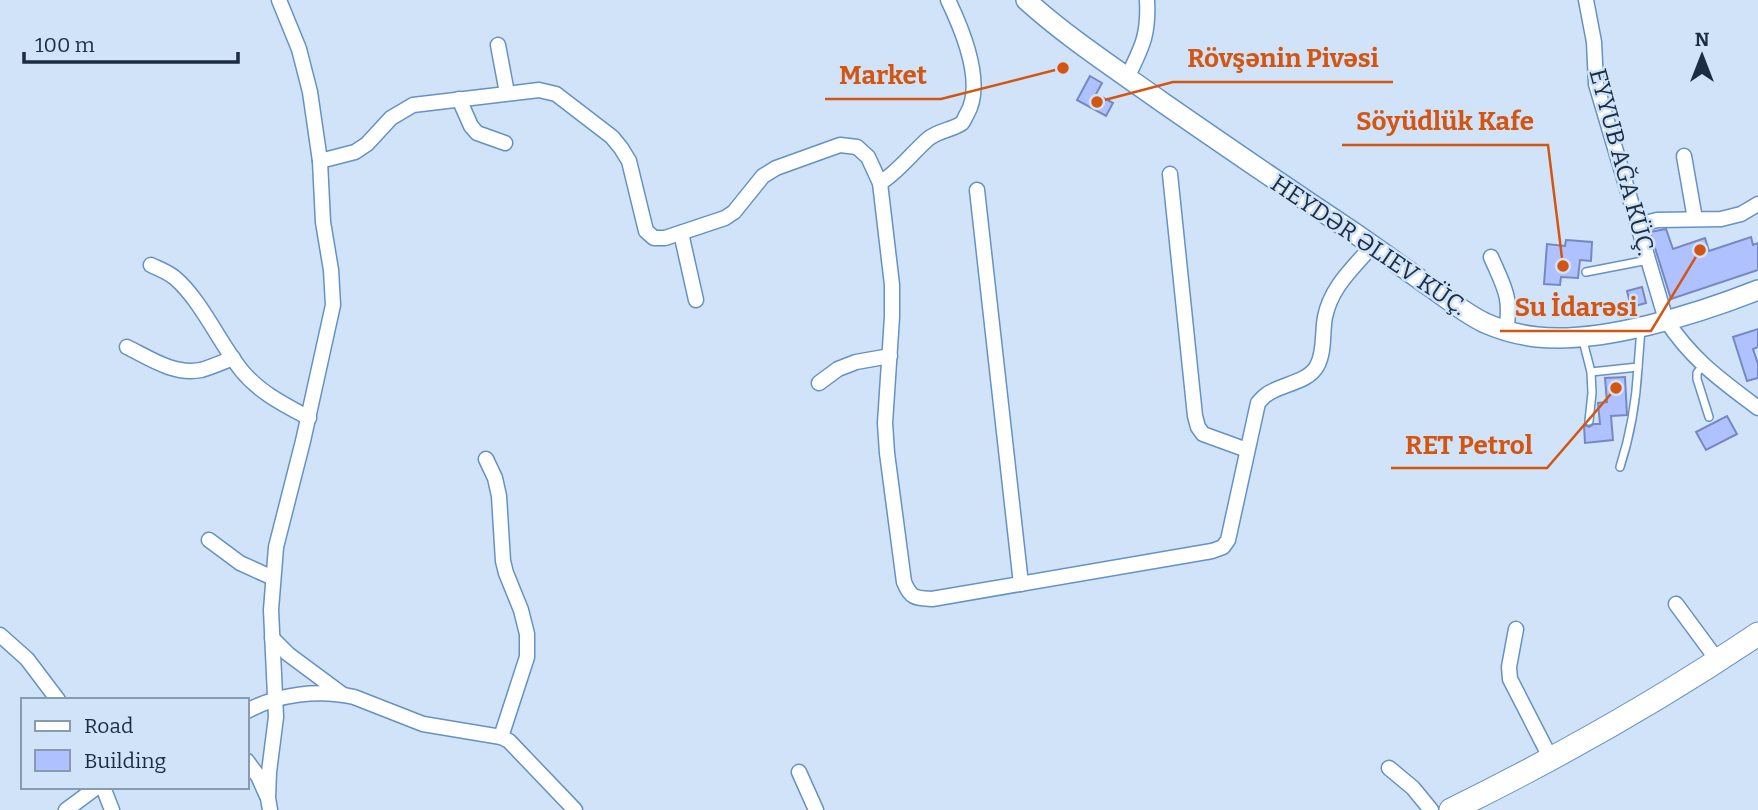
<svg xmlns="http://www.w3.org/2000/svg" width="1758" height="810" viewBox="0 0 1758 810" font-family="Bitter,serif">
<rect width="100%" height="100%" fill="#d0e3f8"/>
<g fill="#afc1fe" stroke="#7788c1" stroke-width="2">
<path d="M 1090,76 L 1102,83 L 1096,94 L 1113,103 L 1106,116 L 1077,100 Z"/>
<path d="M 1666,229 L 1673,249 L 1705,238 L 1709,251 L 1751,237 L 1753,245 L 1758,243 L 1758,270 L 1671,299 L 1650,232 Z"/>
<path d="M 1566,240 L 1592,242 L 1591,261 L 1580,260 L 1578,278 L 1561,277 L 1560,285 L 1544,284 L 1547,244 L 1565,246 Z"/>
<path d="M 1642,287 L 1646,303 L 1631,307 L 1627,291 Z"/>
<path d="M 1758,329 L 1758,347 L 1753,349 L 1758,364 L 1758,378 L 1747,381 L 1733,337 Z"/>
<path d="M 1625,377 L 1627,415 L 1611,416 L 1613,440 L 1585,443 L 1584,425 L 1589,427 L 1594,424 L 1600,424 L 1598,403 L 1607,402 L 1605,378 Z"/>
<path d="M 1727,416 L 1737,434 L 1706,450 L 1696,432 Z"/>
</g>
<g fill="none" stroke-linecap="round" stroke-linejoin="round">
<defs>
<g id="lane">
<path d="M 1586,272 L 1648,260"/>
<path d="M 1582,337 L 1591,372 L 1638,367 L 1641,329"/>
<path d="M 1703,365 L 1697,373 L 1697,379 L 1709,417"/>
<path d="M 1589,421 L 1592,393 L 1591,372"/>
<path d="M 1620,467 C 1631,433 1636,403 1638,367"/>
</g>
<g id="street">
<path d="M 1586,0 L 1594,42 L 1596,84 L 1666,320 C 1692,360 1721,380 1758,408"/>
<path d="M 498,45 L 507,93"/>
<path d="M 1127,78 C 1142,47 1149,35 1147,0"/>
<path d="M 459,99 L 471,126 L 477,133 L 505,143"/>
<path d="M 1684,156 L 1695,219"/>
<path d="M 320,161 L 355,152 L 367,144 L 391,118 L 413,105 L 539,90 L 556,94 L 612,137 L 621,148 L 629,161 L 646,231 L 654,238 L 665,238 L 725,218 L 734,212 L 763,176 L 776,168 L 840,145 L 857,147 L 868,157 L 880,183 L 892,285 L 892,317 L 885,423 L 887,453 L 904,582 C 911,599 916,598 932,599 L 1212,551 L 1223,547 L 1228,540 L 1258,403 C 1261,400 1263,397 1266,395 C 1280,384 1308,383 1317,366 C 1325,352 1322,332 1325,317 C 1331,287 1353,268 1372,246"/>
<path d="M 1170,174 L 1195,416 L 1198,427 L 1203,434 L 1247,450"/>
<path d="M 880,183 C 898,172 911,154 928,139 C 937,131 955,129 962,123 C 964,121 965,117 967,114 C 985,83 962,29 948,0"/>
<path d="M 977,190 L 1021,584"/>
<path d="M 1638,225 L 1657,220 L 1721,219 L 1741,214 L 1758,204"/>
<path d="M 681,233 L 696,300"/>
<path d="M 1491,257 C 1504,287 1512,297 1506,331"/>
<path d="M 151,265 C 159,269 168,272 175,278 C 201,300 220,344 242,371 C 260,393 285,405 309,418"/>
<path d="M 127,347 C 151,359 174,375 201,370 C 212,367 223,362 233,358"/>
<path d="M 819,383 L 838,369 L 856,362 L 890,356"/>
<path d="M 486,459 L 495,478 L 499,496 L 503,561 L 506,573 L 521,610 L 527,634 L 527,657 L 501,737"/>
<path d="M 209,540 L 240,563 L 273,578"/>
<path d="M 1676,604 L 1718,661"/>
<path d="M 1516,629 L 1509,667 L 1510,679 L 1551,759"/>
<path d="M 0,635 L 27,659 L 58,700"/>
<path d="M 272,638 L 288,654 L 342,694"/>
<path d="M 247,711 C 278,694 319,689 354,697 L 423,724 L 501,737 L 509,741 L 575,810"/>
<path d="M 247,761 L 258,776 L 267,796"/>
<path d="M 1389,768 L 1413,788 L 1431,810"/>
<path d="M 799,772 L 816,810"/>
<path d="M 103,787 L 112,810"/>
<path d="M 66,810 L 97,787"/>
<path d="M 270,810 L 268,798 L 269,772 L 276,717 L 271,610 L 276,547 L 303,441 L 333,305 L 331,270 L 323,222 L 320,161 L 310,92 L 299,49 L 279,0"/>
</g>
<path id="secondary" d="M 1026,0 C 1068,38 1116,69 1162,102 C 1224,145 1287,188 1350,230 C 1378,249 1405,269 1432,288 C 1449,300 1466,314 1485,323 C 1501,330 1519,335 1537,337 C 1602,344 1697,314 1758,290"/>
<path id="primary" d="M 1451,810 C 1557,758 1660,700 1758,634"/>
</defs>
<use href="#lane" stroke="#6592c3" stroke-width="10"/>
<use href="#street" stroke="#6592c3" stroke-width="17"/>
<use href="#secondary" stroke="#6592c3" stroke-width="22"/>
<use href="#primary" stroke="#6592c3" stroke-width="25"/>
<use href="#lane" stroke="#fff" stroke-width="7"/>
<use href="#street" stroke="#fff" stroke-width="14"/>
<use href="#secondary" stroke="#fff" stroke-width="19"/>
<use href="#primary" stroke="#fff" stroke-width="23"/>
</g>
<g text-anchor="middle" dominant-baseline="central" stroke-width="5" stroke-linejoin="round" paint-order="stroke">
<g font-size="24" fill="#1b2d41" stroke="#d0e3f8">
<text transform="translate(1622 162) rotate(75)">EYYUB AĞA KÜÇ.</text>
<text transform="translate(1369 245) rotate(34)">HEYDƏR ƏLIEV KÜÇ.</text>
</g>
</g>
<path fill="none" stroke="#d45511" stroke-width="2.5" d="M1097 102L1173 82H1393M1063 68L941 99H825M1563 266L1548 145H1342M1700 250L1651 331H1500M1616 388L1547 468H1391"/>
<g fill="#d45511" stroke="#d0e3f8" stroke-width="2.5">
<circle cx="1097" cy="102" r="7"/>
<circle cx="1063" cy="68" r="7"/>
<circle cx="1563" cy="266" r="7"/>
<circle cx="1700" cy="250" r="7"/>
<circle cx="1616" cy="388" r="7"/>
</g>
<g font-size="26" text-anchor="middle" font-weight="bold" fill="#d45511" stroke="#d0e3f8" stroke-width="5" stroke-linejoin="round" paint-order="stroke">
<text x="1283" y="67">Rövşənin Pivəsi</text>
<text x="883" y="84">Market</text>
<text x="1445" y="130">Söyüdlük Kafe</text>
<text x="1576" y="316">Su İdarəsi</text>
<text x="1469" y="454">RET Petrol</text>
</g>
<rect x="21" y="698" width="228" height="91" fill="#d0e3f8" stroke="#889aaf" stroke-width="2"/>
<rect x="35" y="721" width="35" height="10" fill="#ffffff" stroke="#889aaf" stroke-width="2"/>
<text x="84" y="733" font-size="21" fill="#1b2d41">Road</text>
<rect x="35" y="750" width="35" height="21" fill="#afc1fe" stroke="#889aaf" stroke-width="2"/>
<text x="84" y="768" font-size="21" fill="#1b2d41">Building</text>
<g transform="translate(1702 56)" stroke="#d0e3f8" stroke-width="5" paint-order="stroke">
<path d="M0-5L12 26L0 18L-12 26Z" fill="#1b2d41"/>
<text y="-10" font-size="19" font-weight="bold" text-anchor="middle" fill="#1b2d41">N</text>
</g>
<path d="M24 52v10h214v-10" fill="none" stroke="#1b2d41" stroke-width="3.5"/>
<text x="35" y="52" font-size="21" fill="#1b2d41" stroke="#d0e3f8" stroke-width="5" paint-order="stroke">100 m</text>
</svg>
